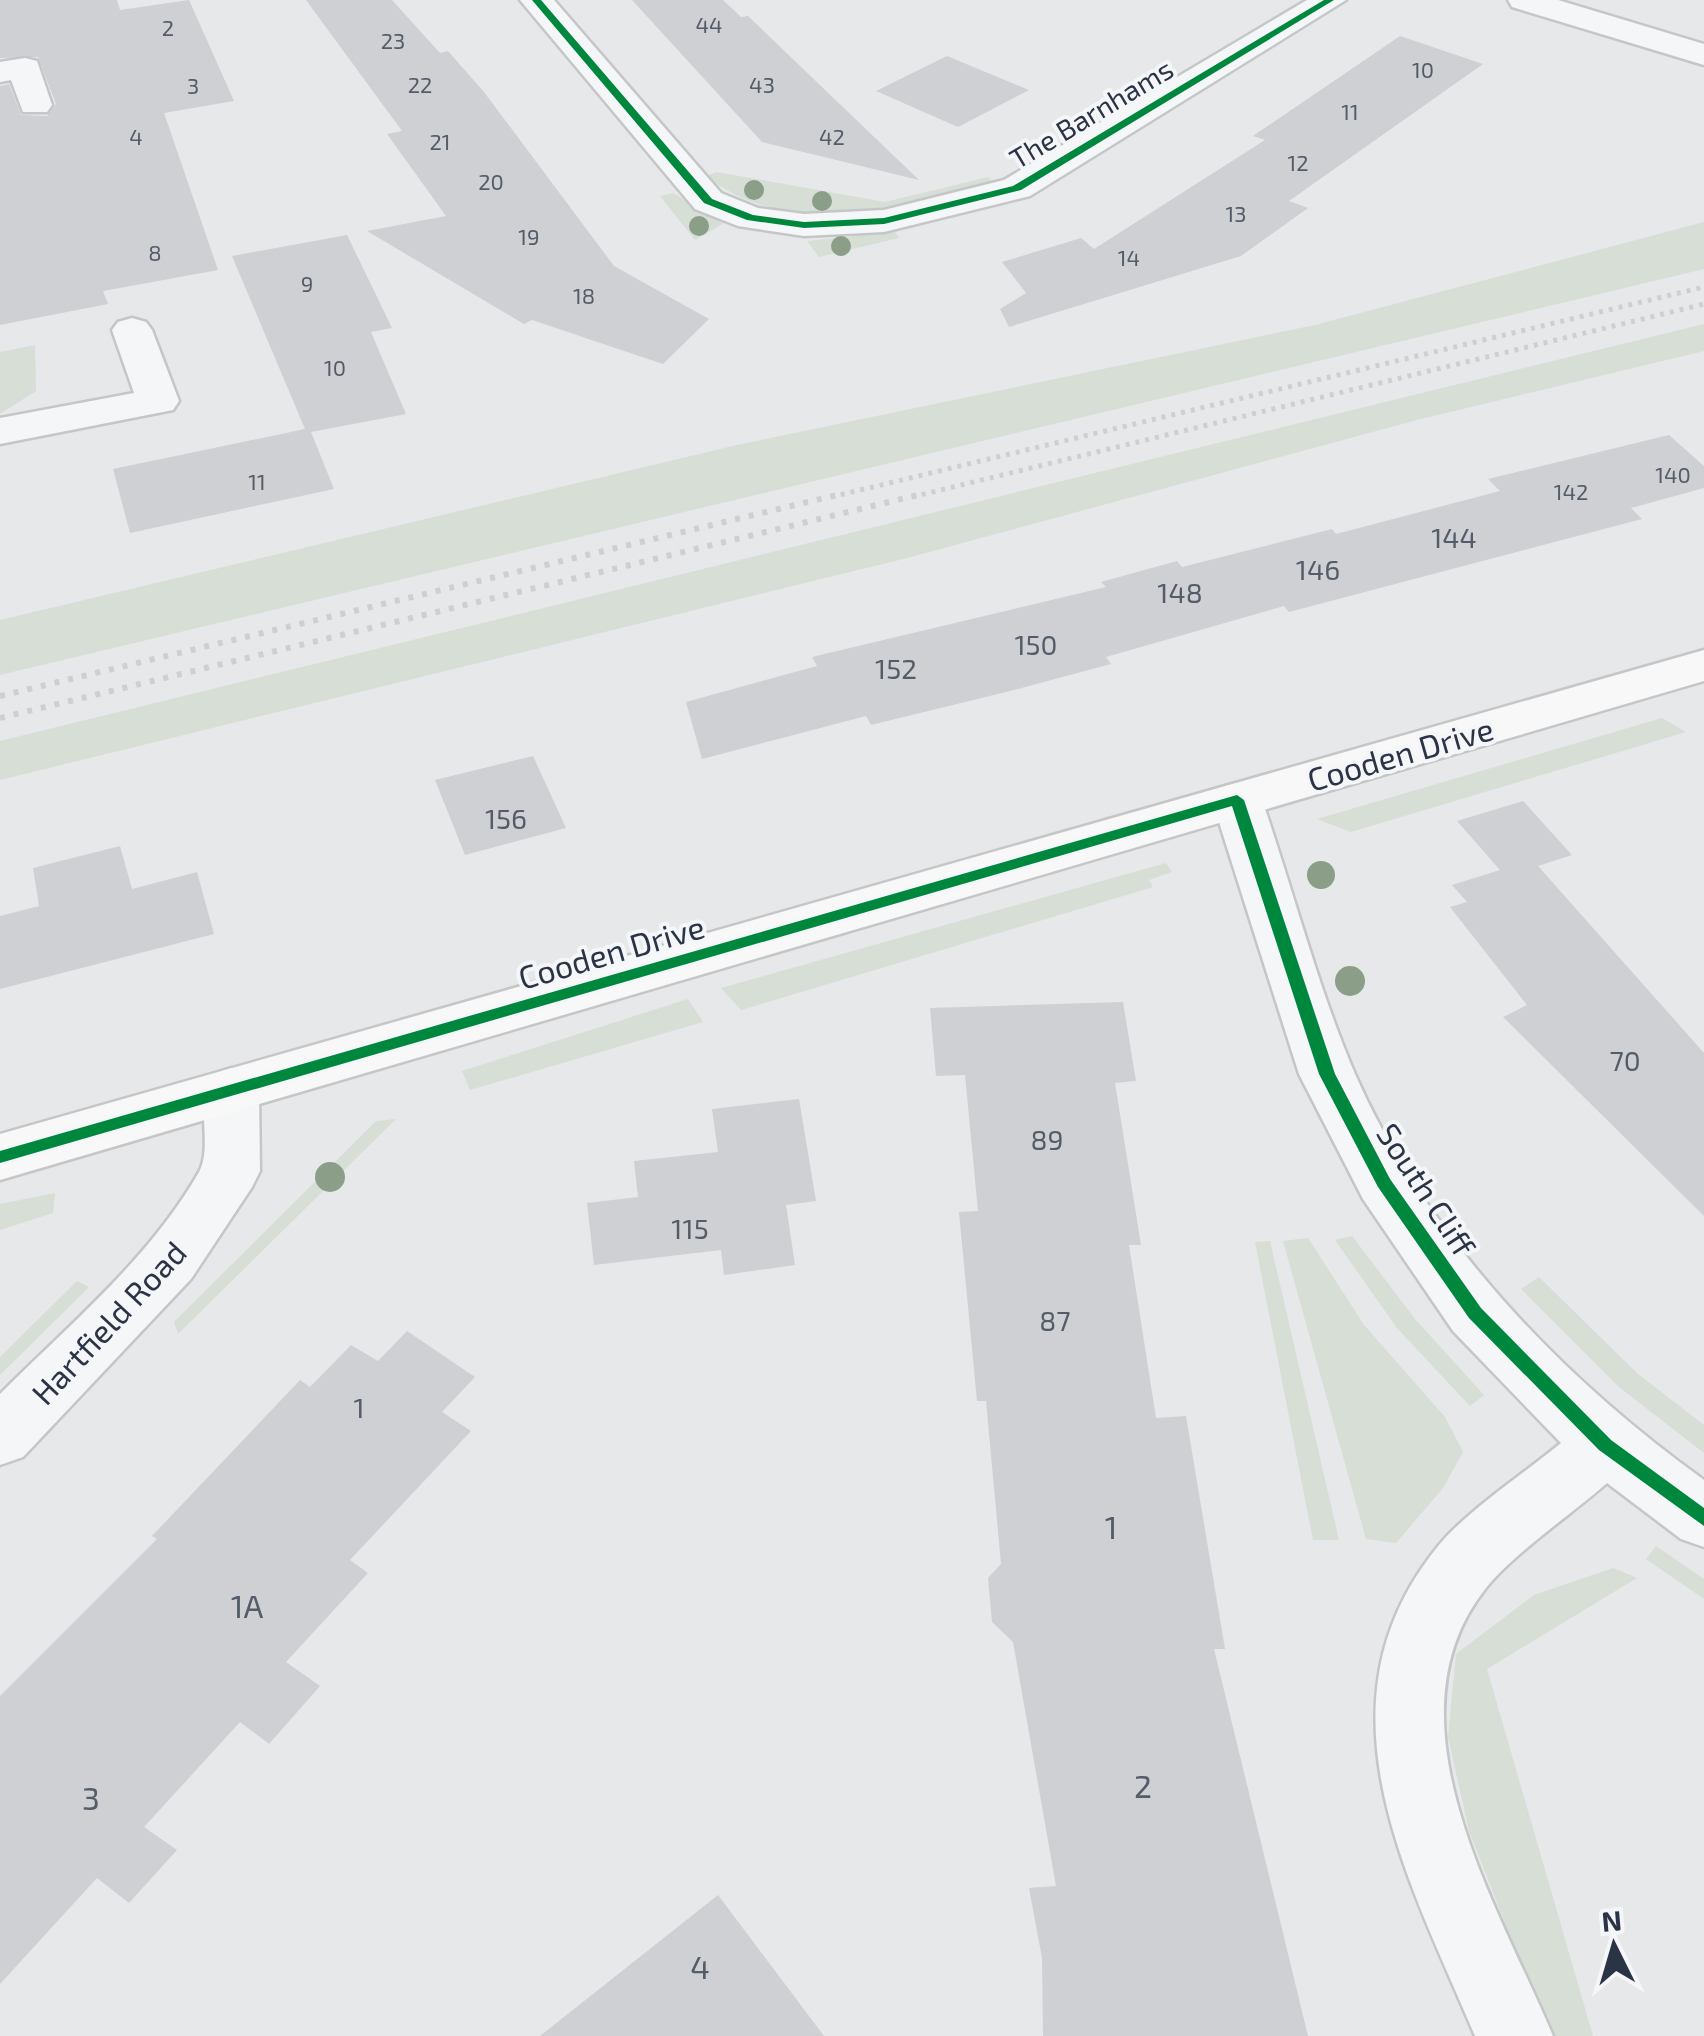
<svg xmlns="http://www.w3.org/2000/svg" width="1704" height="2036" viewBox="0 0 1704 2036" font-family="'Exo 2',sans-serif">
<rect width="100%" height="100%" fill="#e6e8ea"/>
<g fill="#d6ded6">
<path d="M 717,172 L 885,202 L 988,177 L 993,182 C 901,206 788,241 706,176 Z"/>
<path d="M 673,193 L 724,223 L 695,240 L 660,196 Z"/>
<path d="M 1704,222 L 1704,269 L 0,675 L 0,620 L 737,445 L 1315,325 Z"/>
<path d="M 895,232 L 899,238 L 819,257 L 807,241 Z"/>
<path d="M 1704,324 L 1704,351 L 1417,420 L 907,558 L 0,780 L 0,741 Z"/>
<path d="M 35,345 L 36,391 L 0,414 L 0,352 Z"/>
<path d="M 1662,718 L 1686,732 L 1351,832 L 1317,819 Z"/>
<path d="M 1166,863 L 1172,872 L 1149,880 L 1153,887 L 741,1010 L 721,988 Z"/>
<path d="M 688,999 L 703,1022 L 470,1090 L 462,1071 Z"/>
<path d="M 396,1119 L 178,1334 L 174,1322 L 376,1121 Z"/>
<path d="M 55,1193 L 53,1213 L 0,1230 L 0,1204 Z"/>
<path d="M 1352,1236 L 1415,1319 L 1484,1395 L 1470,1406 L 1397,1328 L 1335,1240 Z"/>
<path d="M 1308,1238 L 1364,1325 L 1445,1417 L 1463,1452 L 1443,1488 L 1396,1543 L 1366,1539 L 1283,1241 Z"/>
<path d="M 1270,1241 L 1339,1540 L 1313,1540 L 1255,1242 Z"/>
<path d="M 1539,1277 L 1638,1374 L 1704,1425 L 1704,1453 L 1619,1387 L 1521,1289 Z"/>
<path d="M 77,1281 L 89,1287 L 0,1375 L 0,1357 Z"/>
<path d="M 1656,1546 L 1704,1579 L 1704,1599 L 1646,1559 Z"/>
<path d="M 1613,1568 L 1637,1578 L 1487,1669 L 1593,2036 L 1549,2036 L 1469,1831 L 1448,1737 L 1456,1654 L 1534,1595 Z"/>
</g>
<g fill="#ced0d3">
<path d="M 0,0 L 117,0 L 120,10 L 189,0 L 234,101 L 164,113 L 218,270 L 103,291 L 108,304 L 0,325 L 0,86 L 9,84 L 21,115 L 47,116 L 56,104 L 38,57 L 0,58 Z"/>
<path d="M 306,0 L 392,0 L 440,53 L 448,51 L 484,92 L 614,266 L 709,319 L 663,364 L 532,320 L 524,324 L 367,231 L 446,216 L 387,134 L 402,131 Z"/>
<path d="M 632,0 L 723,0 L 741,17 L 748,16 L 919,180 L 762,142 Z"/>
<path d="M 1400,36 L 1483,64 L 1289,201 L 1308,208 L 1241,256 L 1009,327 L 1000,309 L 1026,293 L 1002,262 L 1081,238 L 1094,249 L 1265,140 L 1253,136 Z"/>
<path d="M 947,56 L 1029,90 L 958,127 L 876,91 Z"/>
<path d="M 347,235 L 392,328 L 371,332 L 406,414 L 311,432 L 334,489 L 130,533 L 113,469 L 305,429 L 232,256 Z"/>
<path d="M 1669,435 L 1704,466 L 1704,488 L 1631,508 L 1642,519 L 1289,612 L 1284,606 L 1106,657 L 1111,664 L 1010,691 L 871,725 L 866,716 L 702,759 L 686,702 L 817,666 L 812,657 L 1106,587 L 1101,582 L 1177,561 L 1182,567 L 1332,529 L 1336,534 L 1500,491 L 1488,479 Z"/>
<path d="M 533,756 L 566,828 L 465,855 L 435,780 Z"/>
<path d="M 1523,801 L 1572,855 L 1538,866 L 1704,1053 L 1704,1216 L 1503,1017 L 1527,1005 L 1450,907 L 1467,902 L 1452,885 L 1500,870 L 1457,821 Z"/>
<path d="M 120,846 L 132,889 L 197,872 L 214,934 L 0,989 L 0,916 L 39,906 L 33,868 Z"/>
<path d="M 1123,1002 L 1136,1081 L 1115,1083 L 1141,1245 L 1129,1245 L 1156,1418 L 1186,1416 L 1225,1649 L 1214,1649 L 1308,2036 L 1043,2036 L 1042,1958 L 1029,1888 L 1056,1886 L 1013,1642 L 992,1622 L 988,1578 L 1001,1564 L 986,1401 L 977,1401 L 959,1212 L 978,1211 L 965,1075 L 936,1076 L 930,1008 Z"/>
<path d="M 799,1099 L 816,1201 L 786,1205 L 795,1265 L 724,1275 L 721,1250 L 594,1265 L 587,1203 L 638,1197 L 634,1161 L 718,1152 L 712,1109 Z"/>
<path d="M 407,1331 L 475,1377 L 442,1412 L 471,1431 L 350,1560 L 368,1573 L 286,1662 L 320,1686 L 269,1744 L 240,1722 L 144,1827 L 177,1850 L 129,1903 L 97,1878 L 0,1984 L 0,1696 L 157,1539 L 152,1536 L 300,1380 L 310,1387 L 351,1345 L 378,1361 Z"/>
<path d="M 718,1895 L 824,2036 L 540,2036 Z"/>
</g>
<g fill="none" stroke-linecap="round" stroke-linejoin="round">
<defs>
<g id="street">
<path d="M 520,0 L 554,0 L 721,193 L 758,208 L 804,214 L 884,210 L 1004,180 L 1307,0 L 1346,0 L 1030,196 L 884,232 L 804,236 L 738,226 L 695,209 Z"/>
<path d="M 1508,0 L 1558,0 L 1704,44 L 1704,65 L 1512,7 Z"/>
<path d="M 25,58 L 37,61 L 52,105 L 47,112 L 23,112 L 11,80 L 0,82 L 0,62 Z"/>
<path d="M 132,318 L 146,322 L 152,330 L 179,401 L 173,410 L 0,444 L 0,418 L 134,393 L 112,330 L 118,322 Z"/>
<path d="M 1237,783 L 1255,788 L 1262,800 C 1292,887 1319,991 1355,1074 C 1427,1238 1561,1377 1704,1480 L 1704,1547 L 1681,1539 L 1607,1483 C 1572,1514 1514,1553 1486,1588 C 1381,1719 1499,1907 1553,2036 L 1475,2036 C 1408,1877 1309,1703 1439,1545 C 1467,1511 1526,1472 1561,1443 L 1453,1331 L 1363,1199 L 1299,1074 L 1212,800 L 1219,788 Z"/>
<path d="M 231,1068 L 251,1075 L 259,1090 L 260,1171 L 252,1187 L 191,1279 L 23,1457 L 0,1465 L 0,1394 C 69,1325 150,1258 199,1172 C 213,1146 195,1105 211,1075 Z"/>
</g>
<path id="secondary" d="M 1704,650 L 1704,681 L 0,1180 L 0,1134 Z"/>
</defs>
<use href="#street" stroke="#c4c6c8" stroke-width="5"/>
<use href="#secondary" stroke="#c4c6c8" stroke-width="5"/>
<use href="#street" fill="#f5f6f7" fill-rule="evenodd"/>
<use href="#secondary" fill="#f8f8f8" fill-rule="evenodd"/>
<g stroke="#cecfd2" stroke-width="5" stroke-dasharray="4 6" stroke-linecap="butt">
<path d="M 831,497 L 1704,287"/>
<path d="M 912,497 L 1704,304"/>
</g>
<g stroke="#cecfd2" stroke-width="6" stroke-dasharray="5 9" stroke-linecap="butt">
<path d="M 0,696 L 841,494"/>
<path d="M 0,718 L 922,494"/>
</g>
<defs>
<g id="cycleway">
<path d="M 532,0 L 541,0 L 712,199 L 753,215 L 804,222 L 884,218 L 1013,186 L 1324,0 L 1334,0 L 1021,190 L 884,224 L 804,228 L 747,220 L 704,203 Z"/>
<path d="M 1237,795 L 1244,800 L 1335,1074 L 1390,1179 L 1481,1308 L 1611,1440 L 1704,1508 L 1704,1526 L 1599,1450 L 1469,1318 L 1378,1187 L 1319,1074 L 1232,806 L 0,1163 L 0,1151 Z"/>
</g>
</defs>
<use href="#cycleway" stroke="#f4f6f9" stroke-width="6"/>
<use href="#cycleway" fill="#00873e" fill-rule="evenodd"/>
</g>
<g fill="#8a9e88">
<circle cx="754" cy="190" r="10"/>
<circle cx="822" cy="201" r="10"/>
<circle cx="699" cy="226" r="10"/>
<circle cx="841" cy="246" r="10"/>
<circle cx="1321" cy="875" r="14"/>
<circle cx="1350" cy="981" r="15"/>
<circle cx="330" cy="1177" r="15"/>
</g>
<g text-anchor="middle" dominant-baseline="central" stroke-width="8" stroke-linejoin="round" paint-order="stroke">
<g font-size="22" fill="#545c69">
<text x="709" y="24">44</text>
<text x="168" y="27">2</text>
<text x="393" y="40">23</text>
<text x="1423" y="69">10</text>
<text x="420" y="84">22</text>
<text x="762" y="84">43</text>
<text x="193" y="85">3</text>
<text x="1350" y="111">11</text>
<text x="136" y="136">4</text>
<text x="832" y="136">42</text>
<text x="440" y="141">21</text>
<text x="1298" y="162">12</text>
<text x="491" y="181">20</text>
<text x="1236" y="213">13</text>
<text x="529" y="236">19</text>
<text x="155" y="252">8</text>
<text x="1129" y="257">14</text>
<text x="307" y="283">9</text>
<text x="584" y="295">18</text>
<text x="335" y="367">10</text>
<text x="1673" y="474">140</text>
<text x="257" y="481">11</text>
<text x="1571" y="491">142</text>
</g>
<g font-size="28" fill="#2b3445" stroke="#f4f6f9">
<text transform="translate(1091 113) rotate(-31)">The Barnhams</text>
</g>
<g font-size="28" fill="#545c69">
<text x="1454" y="537">144</text>
<text x="1318" y="569">146</text>
<text x="1180" y="592">148</text>
<text x="1036" y="644">150</text>
<text x="896" y="668">152</text>
<text x="506" y="818">156</text>
<text x="1625" y="1060">70</text>
<text x="1047" y="1139">89</text>
<text x="690" y="1228">115</text>
<text x="1055" y="1320">87</text>
<text x="359" y="1407">1</text>
</g>
<g font-size="32" fill="#2b3445" stroke="#f4f6f9">
<text transform="translate(1400 753) rotate(-16)">Cooden Drive</text>
<text transform="translate(611 951) rotate(-16)">Cooden Drive</text>
<text transform="translate(1427 1189) rotate(57)">South Cliff</text>
<text transform="translate(108 1322) rotate(-47)">Hartfield Road</text>
</g>
<g font-size="32" fill="#545c69">
<text x="1111" y="1526">1</text>
<text x="247" y="1605">1A</text>
<text x="1143" y="1785">2</text>
<text x="91" y="1797">3</text>
<text x="700" y="1966">4</text>
</g>
</g>
<g transform="translate(1614 1946) rotate(355)" stroke="#f4f6f9" stroke-width="8" paint-order="stroke">
<path d="M0-8L18 38L0 25L-18 38Z" fill="#2b3445"/>
<text y="-15" font-size="28" font-weight="bold" text-anchor="middle" fill="#2b3445">N</text>
</g>
</svg>
